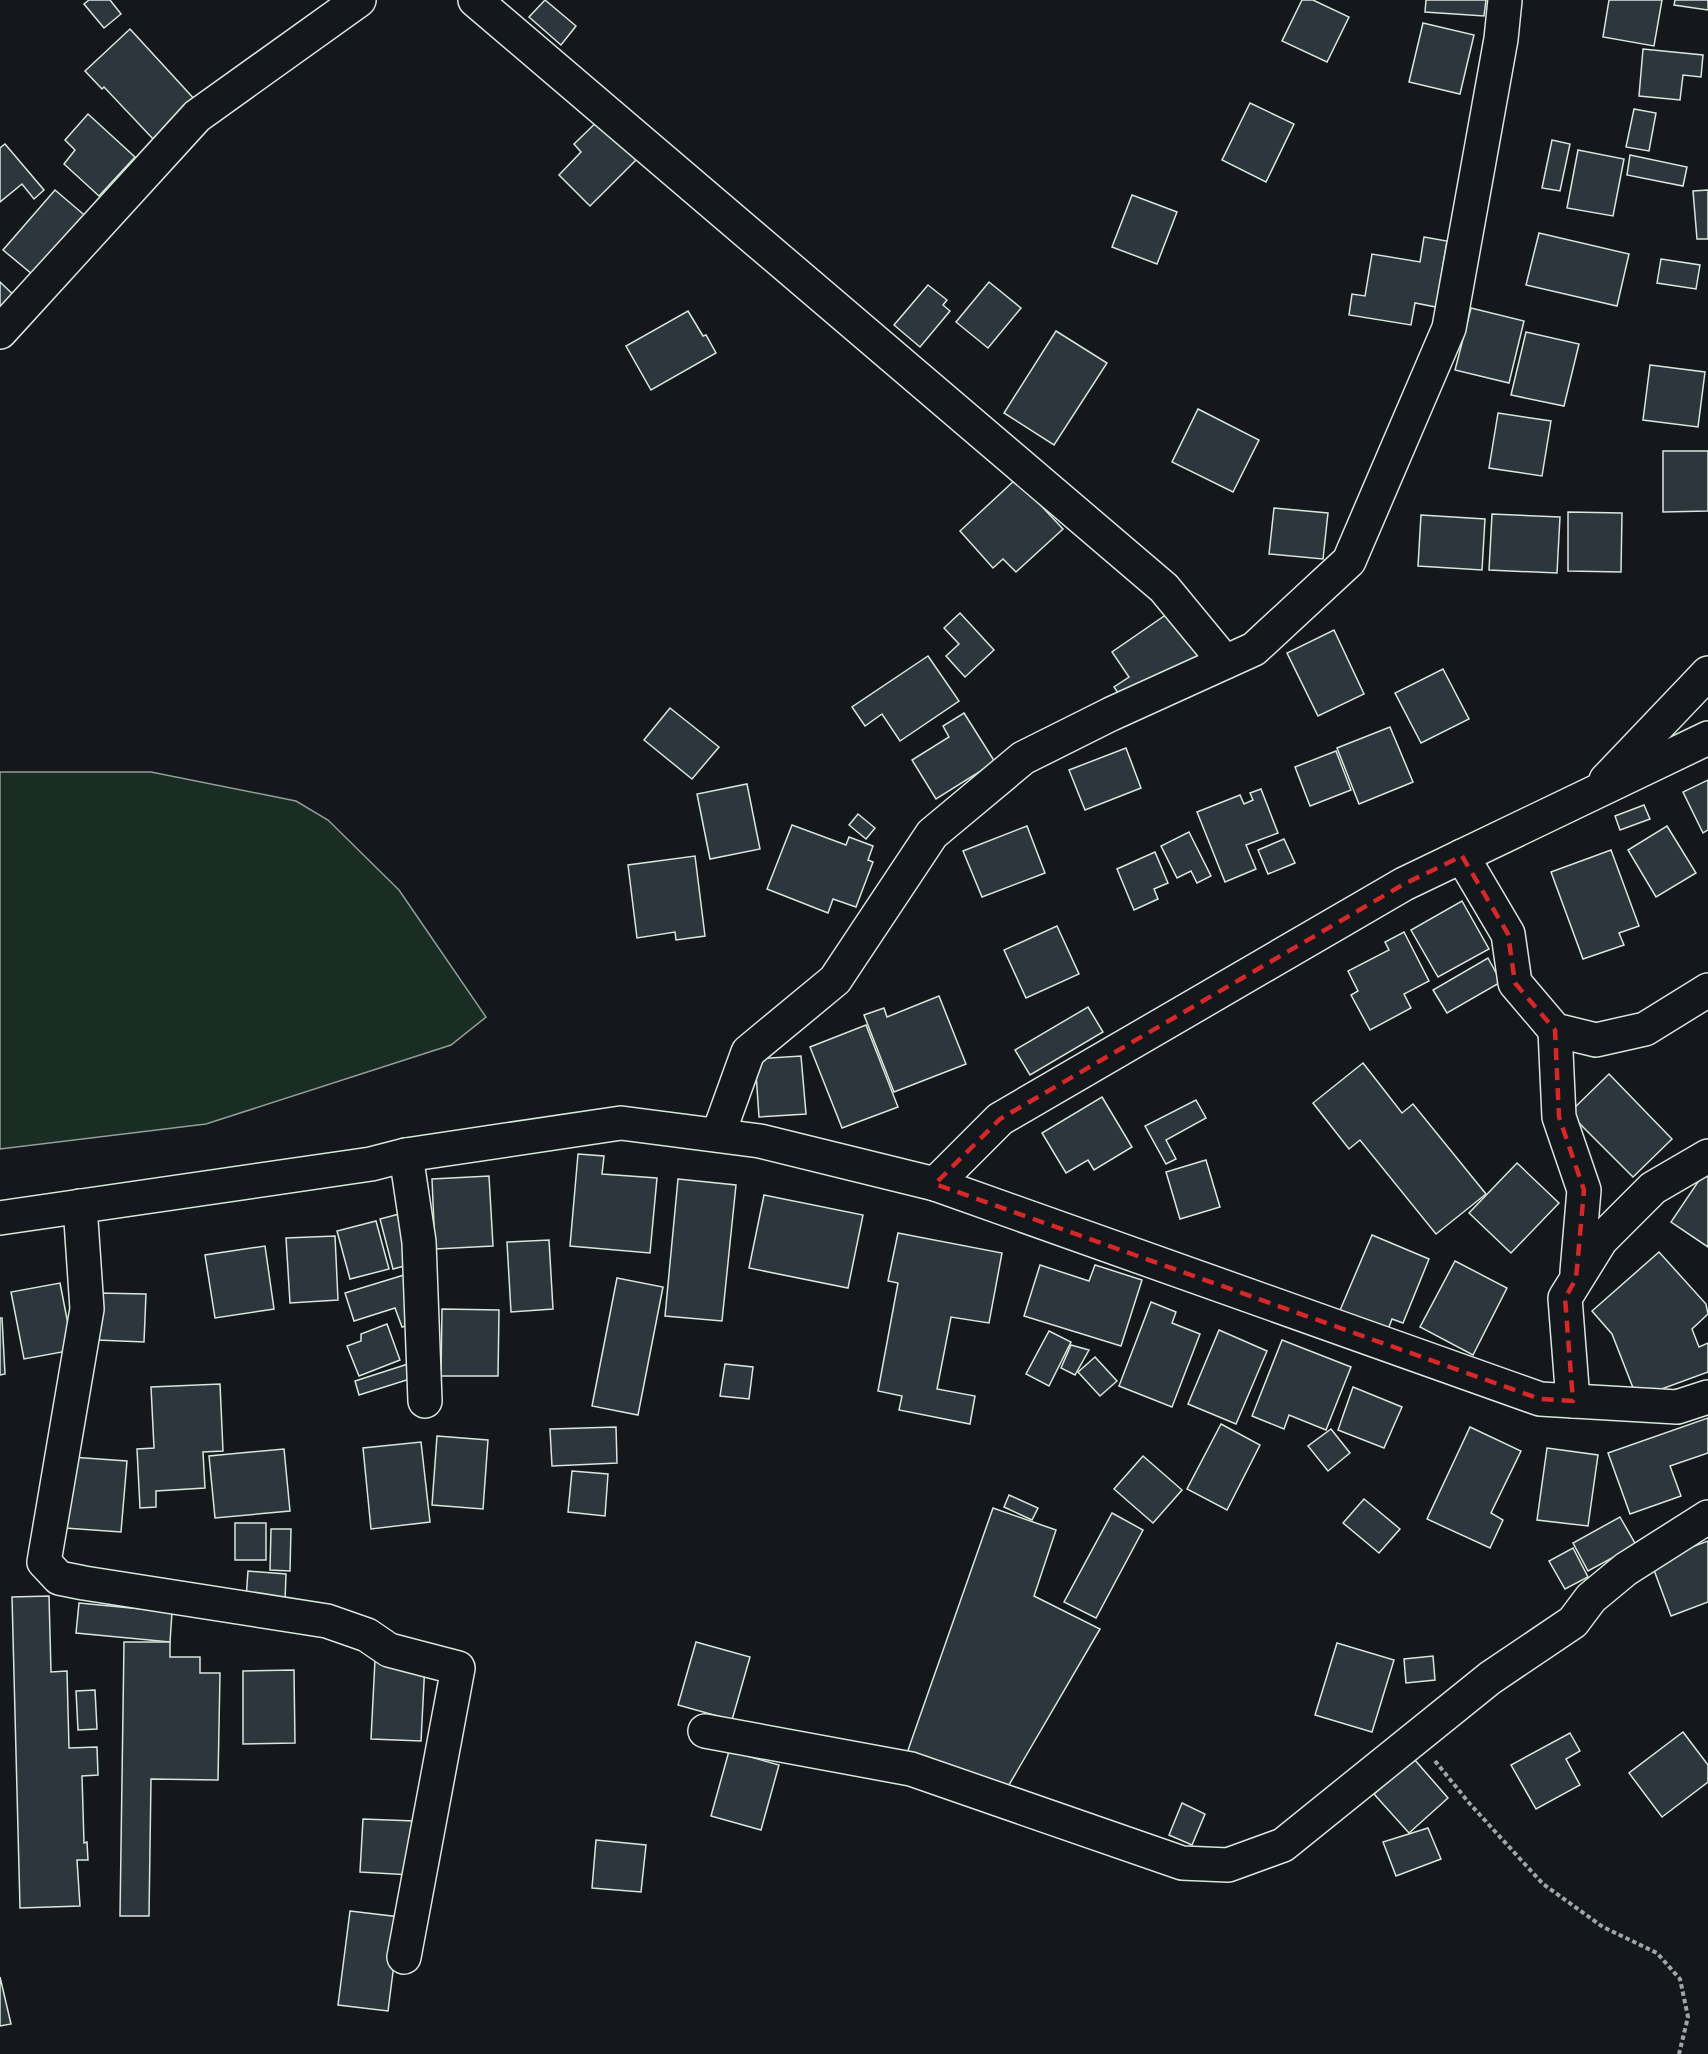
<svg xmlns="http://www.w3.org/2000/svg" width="1708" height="2054" viewBox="0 0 1708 2054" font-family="Poppins,sans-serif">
<rect width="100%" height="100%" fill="#14181c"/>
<path fill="#1a2d24" stroke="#939e99" stroke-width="1.5" d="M 0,772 L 151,772 L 296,801 L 328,820 L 399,890 L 486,1017 L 451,1045 L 206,1124 L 0,1149 Z"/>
<g fill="#2c363c" stroke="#d8e6dc" stroke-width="1.5">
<path d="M 89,0 L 110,0 L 121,14 L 104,28 L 84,4 Z"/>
<path d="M 545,0 L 576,26 L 561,45 L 529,17 Z"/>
<path d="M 1302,0 L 1313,0 L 1349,17 L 1327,62 L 1282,41 Z"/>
<path d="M 1426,0 L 1486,0 L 1484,16 L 1425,12 Z"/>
<path d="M 1609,0 L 1662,0 L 1654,46 L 1603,37 Z"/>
<path d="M 1675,0 L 1708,0 L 1708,10 L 1674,5 Z"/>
<path d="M 1423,23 L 1474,35 L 1460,94 L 1409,82 Z"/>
<path d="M 130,29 L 197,102 L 155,141 L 104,87 L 102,89 L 85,71 Z"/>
<path d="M 1643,49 L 1703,55 L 1701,77 L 1683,75 L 1680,100 L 1639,96 Z"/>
<path d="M 1250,103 L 1294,124 L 1266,182 L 1222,160 Z"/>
<path d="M 1634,109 L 1656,113 L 1649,151 L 1626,147 Z"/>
<path d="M 606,113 L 645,151 L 590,206 L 559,175 L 581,152 L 574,144 Z"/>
<path d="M 88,114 L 135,157 L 99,196 L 64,164 L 75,150 L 65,140 Z"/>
<path d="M 1552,140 L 1570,144 L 1560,191 L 1542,188 Z"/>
<path d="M 5,144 L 44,190 L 34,199 L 22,184 L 0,202 L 0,148 Z"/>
<path d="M 1578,150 L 1624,159 L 1613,216 L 1567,208 Z"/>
<path d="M 1630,155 L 1687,167 L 1683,186 L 1627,175 Z"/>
<path d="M 55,190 L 89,219 L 38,279 L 3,250 Z"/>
<path d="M 1708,190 L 1708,239 L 1697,239 L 1693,191 Z"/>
<path d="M 1132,195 L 1177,212 L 1157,264 L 1112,247 Z"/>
<path d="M 1539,233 L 1629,254 L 1617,306 L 1526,285 Z"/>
<path d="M 1424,237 L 1447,241 L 1436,307 L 1415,303 L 1411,325 L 1349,315 L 1352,294 L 1365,296 L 1372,254 L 1420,262 Z"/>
<path d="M 1661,259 L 1700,265 L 1696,289 L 1657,283 Z"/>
<path d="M 0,282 L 19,300 L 0,321 Z"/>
<path d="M 989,282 L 1021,308 L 988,348 L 956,322 Z"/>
<path d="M 928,285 L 947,300 L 943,305 L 950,311 L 920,347 L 894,325 Z"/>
<path d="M 1471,308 L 1524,321 L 1509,383 L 1455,370 Z"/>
<path d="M 688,311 L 703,336 L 706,335 L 716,353 L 651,390 L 626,346 Z"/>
<path d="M 1056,331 L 1107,363 L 1054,445 L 1004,413 Z"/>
<path d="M 1526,332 L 1579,344 L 1564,406 L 1511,395 Z"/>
<path d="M 1650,365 L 1705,372 L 1698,427 L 1643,420 Z"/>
<path d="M 1198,409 L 1259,440 L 1233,492 L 1172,462 Z"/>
<path d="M 1498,413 L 1551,421 L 1542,476 L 1489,468 Z"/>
<path d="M 1663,451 L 1708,451 L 1708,511 L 1663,512 Z"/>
<path d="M 1016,479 L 1063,529 L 1016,572 L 1003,559 L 993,568 L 960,531 Z"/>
<path d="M 1274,508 L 1328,513 L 1323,559 L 1269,554 Z"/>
<path d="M 1568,512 L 1622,513 L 1621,572 L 1568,571 Z"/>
<path d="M 1492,514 L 1560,517 L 1557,573 L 1489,570 Z"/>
<path d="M 1421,515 L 1485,519 L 1482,570 L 1418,566 Z"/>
<path d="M 1170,612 L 1200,655 L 1127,706 L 1114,687 L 1129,677 L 1112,652 Z"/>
<path d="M 960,613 L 994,650 L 965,677 L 946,656 L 959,644 L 944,628 Z"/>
<path d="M 1334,630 L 1364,694 L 1318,716 L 1287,653 Z"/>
<path d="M 928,656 L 959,701 L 900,741 L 882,714 L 865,726 L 852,707 Z"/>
<path d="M 1443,669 L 1469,719 L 1421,743 L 1395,693 Z"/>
<path d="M 670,708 L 719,747 L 692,779 L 644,740 Z"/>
<path d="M 964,713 L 995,762 L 936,799 L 912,760 L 949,737 L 943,726 Z"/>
<path d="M 1390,727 L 1413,782 L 1359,804 L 1337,748 Z"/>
<path d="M 1126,748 L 1141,788 L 1085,810 L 1069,770 Z"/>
<path d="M 1336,751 L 1351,790 L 1310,806 L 1295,767 Z"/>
<path d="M 1708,780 L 1708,830 L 1703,833 L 1683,792 Z"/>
<path d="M 747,784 L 760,849 L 710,859 L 697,794 Z"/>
<path d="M 1261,789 L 1278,833 L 1246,845 L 1256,869 L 1225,882 L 1197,812 L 1240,795 L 1244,804 L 1253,800 L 1250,793 Z"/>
<path d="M 1644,805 L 1650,819 L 1620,830 L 1615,816 Z"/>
<path d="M 858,814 L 875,828 L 866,839 L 849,825 Z"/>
<path d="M 792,825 L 846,845 L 849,837 L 873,846 L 868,860 L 873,862 L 856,907 L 833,899 L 828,913 L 767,889 Z"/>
<path d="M 1027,826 L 1045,873 L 982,897 L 963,851 Z"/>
<path d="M 1667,826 L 1696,873 L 1656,897 L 1628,850 Z"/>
<path d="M 1189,832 L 1211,876 L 1197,883 L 1191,871 L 1177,878 L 1161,846 Z"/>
<path d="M 1284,839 L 1295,863 L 1268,874 L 1258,850 Z"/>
<path d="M 1611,850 L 1639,926 L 1619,933 L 1624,945 L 1583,959 L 1551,872 Z"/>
<path d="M 1155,852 L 1168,883 L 1154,889 L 1158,899 L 1134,910 L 1117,869 Z"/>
<path d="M 695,856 L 705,936 L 676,940 L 675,932 L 637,938 L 628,865 Z"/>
<path d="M 1462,901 L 1489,949 L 1438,977 L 1411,930 Z"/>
<path d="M 1057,926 L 1079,974 L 1026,998 L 1004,950 Z"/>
<path d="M 1404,932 L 1429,981 L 1404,994 L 1411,1008 L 1370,1030 L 1351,995 L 1358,991 L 1348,971 L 1389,950 L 1385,942 Z"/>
<path d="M 1488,958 L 1501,982 L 1447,1013 L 1433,990 Z"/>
<path d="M 939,996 L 966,1064 L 894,1092 L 864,1015 L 884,1008 L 887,1017 Z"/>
<path d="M 1088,1007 L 1103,1032 L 1030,1075 L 1015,1050 Z"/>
<path d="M 866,1025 L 898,1107 L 842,1128 L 810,1047 Z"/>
<path d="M 801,1056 L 806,1114 L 759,1117 L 755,1059 Z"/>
<path d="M 1363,1063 L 1402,1113 L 1413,1104 L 1486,1194 L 1436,1234 L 1360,1140 L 1349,1149 L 1313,1103 Z"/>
<path d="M 1609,1074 L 1672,1139 L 1633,1177 L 1569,1113 Z"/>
<path d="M 1102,1097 L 1132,1147 L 1094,1170 L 1088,1160 L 1066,1173 L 1042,1133 Z"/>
<path d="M 1196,1100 L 1206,1118 L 1166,1140 L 1176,1159 L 1166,1164 L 1145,1126 Z"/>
<path d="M 578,1154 L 604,1156 L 602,1174 L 657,1178 L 650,1253 L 570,1246 Z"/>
<path d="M 1206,1160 L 1220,1207 L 1180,1219 L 1166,1172 Z"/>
<path d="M 1517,1163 L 1559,1203 L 1511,1253 L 1469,1213 Z"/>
<path d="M 1708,1167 L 1708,1247 L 1671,1222 Z"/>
<path d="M 489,1176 L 493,1246 L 435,1249 L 432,1179 Z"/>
<path d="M 678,1179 L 736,1185 L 722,1321 L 665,1316 Z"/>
<path d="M 764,1195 L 863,1215 L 848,1288 L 749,1268 Z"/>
<path d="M 403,1213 L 416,1263 L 393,1269 L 380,1219 Z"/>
<path d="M 376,1221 L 389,1269 L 350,1279 L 337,1231 Z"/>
<path d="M 898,1233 L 1002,1253 L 989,1323 L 951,1317 L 937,1389 L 975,1396 L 970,1424 L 899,1410 L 902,1396 L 878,1391 L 898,1283 L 888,1281 Z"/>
<path d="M 1372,1235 L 1429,1259 L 1403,1323 L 1392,1319 L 1386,1335 L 1338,1315 Z"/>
<path d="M 335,1236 L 338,1300 L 290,1303 L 286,1238 Z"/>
<path d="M 549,1240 L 553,1309 L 511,1312 L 507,1242 Z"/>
<path d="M 265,1246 L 274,1309 L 215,1318 L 205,1255 Z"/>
<path d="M 1659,1252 L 1706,1304 L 1708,1314 L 1692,1329 L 1699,1347 L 1708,1343 L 1708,1372 L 1637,1398 L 1612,1334 L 1592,1311 Z"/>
<path d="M 1455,1261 L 1507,1288 L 1473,1355 L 1420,1327 Z"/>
<path d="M 1040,1265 L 1089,1281 L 1095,1265 L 1142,1280 L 1121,1346 L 1024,1316 Z"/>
<path d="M 404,1275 L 419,1322 L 402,1327 L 395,1308 L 354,1321 L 345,1293 Z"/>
<path d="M 617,1278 L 663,1287 L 638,1415 L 592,1406 Z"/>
<path d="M 60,1283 L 73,1350 L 24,1359 L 11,1292 Z"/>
<path d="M 98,1293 L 146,1294 L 144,1342 L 97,1340 Z"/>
<path d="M 1151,1302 L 1176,1312 L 1172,1323 L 1200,1334 L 1172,1407 L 1119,1386 Z"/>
<path d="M 442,1309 L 499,1310 L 498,1376 L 441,1376 Z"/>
<path d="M 0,1318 L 2,1318 L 5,1374 L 0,1375 Z"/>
<path d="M 387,1324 L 400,1360 L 359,1376 L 347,1346 L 361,1341 L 361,1334 Z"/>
<path d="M 1219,1330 L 1267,1351 L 1236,1424 L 1188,1404 Z"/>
<path d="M 1049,1331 L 1071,1342 L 1049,1386 L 1026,1374 Z"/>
<path d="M 1282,1340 L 1351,1367 L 1326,1430 L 1289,1415 L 1284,1429 L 1252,1416 Z"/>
<path d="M 1071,1345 L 1089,1350 L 1075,1375 L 1061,1368 Z"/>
<path d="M 1095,1357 L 1117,1381 L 1100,1396 L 1078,1372 Z"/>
<path d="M 408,1364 L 413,1378 L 359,1395 L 355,1381 Z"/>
<path d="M 725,1364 L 753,1367 L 749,1399 L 720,1396 Z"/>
<path d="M 220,1384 L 223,1451 L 203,1452 L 205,1488 L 156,1491 L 156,1507 L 140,1508 L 137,1449 L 154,1448 L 151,1387 Z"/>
<path d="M 1353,1387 L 1402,1407 L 1384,1448 L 1338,1430 Z"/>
<path d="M 1708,1418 L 1708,1453 L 1670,1466 L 1681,1496 L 1630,1514 L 1608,1453 Z"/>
<path d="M 1221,1424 L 1260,1445 L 1227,1510 L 1187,1489 Z"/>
<path d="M 616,1427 L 617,1463 L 552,1466 L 550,1429 Z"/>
<path d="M 1470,1427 L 1521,1451 L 1491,1513 L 1503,1520 L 1490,1548 L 1427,1519 Z"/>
<path d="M 1331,1429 L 1350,1453 L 1328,1471 L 1308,1446 Z"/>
<path d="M 437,1436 L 488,1440 L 483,1509 L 432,1505 Z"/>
<path d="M 421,1442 L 430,1522 L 371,1529 L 363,1448 Z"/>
<path d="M 1547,1448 L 1598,1455 L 1588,1526 L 1537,1520 Z"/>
<path d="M 284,1449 L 290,1511 L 215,1518 L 209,1456 Z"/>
<path d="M 1143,1456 L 1182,1490 L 1153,1523 L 1114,1489 Z"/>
<path d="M 71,1457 L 127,1461 L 121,1532 L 65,1528 Z"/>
<path d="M 572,1471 L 608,1474 L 605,1516 L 568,1512 Z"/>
<path d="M 1009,1495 L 1038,1508 L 1032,1520 L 1004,1507 Z"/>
<path d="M 1364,1499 L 1400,1529 L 1379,1553 L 1343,1523 Z"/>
<path d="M 993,1508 L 1056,1530 L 1034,1596 L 1100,1629 L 1006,1790 L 907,1753 Z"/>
<path d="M 1112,1513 L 1143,1530 L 1096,1618 L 1064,1602 Z"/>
<path d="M 1620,1517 L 1636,1545 L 1588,1571 L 1573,1543 Z"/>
<rect x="235" y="1523" width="31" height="37"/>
<path d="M 271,1529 L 291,1529 L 290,1571 L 270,1570 Z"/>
<path d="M 1708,1541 L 1708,1602 L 1671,1616 L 1651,1562 Z"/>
<path d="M 1573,1548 L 1588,1577 L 1565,1589 L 1549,1561 Z"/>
<path d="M 248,1571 L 286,1574 L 285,1601 L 246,1599 Z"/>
<path d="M 49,1596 L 51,1672 L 67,1671 L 69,1748 L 97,1747 L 98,1775 L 82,1776 L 84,1843 L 87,1842 L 88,1860 L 77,1860 L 80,1906 L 20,1908 L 12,1597 Z"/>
<path d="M 79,1603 L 172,1612 L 170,1642 L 76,1633 Z"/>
<path d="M 124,1642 L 170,1642 L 170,1657 L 200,1657 L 200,1673 L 220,1673 L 218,1780 L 151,1779 L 149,1916 L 120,1916 Z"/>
<path d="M 696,1642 L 750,1657 L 732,1720 L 678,1705 Z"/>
<path d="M 1337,1643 L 1394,1660 L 1372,1732 L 1315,1715 Z"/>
<path d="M 1433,1656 L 1435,1680 L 1406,1683 L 1404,1659 Z"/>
<path d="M 375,1660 L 425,1663 L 421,1741 L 371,1739 Z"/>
<path d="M 294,1670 L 295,1743 L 243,1744 L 243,1671 Z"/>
<path d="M 95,1690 L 97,1729 L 78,1730 L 76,1691 Z"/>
<path d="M 1683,1732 L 1708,1765 L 1708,1782 L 1662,1817 L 1629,1773 Z"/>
<path d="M 1570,1733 L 1580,1751 L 1566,1759 L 1580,1785 L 1536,1809 L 1511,1765 Z"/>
<path d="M 729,1751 L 779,1765 L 761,1830 L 711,1816 Z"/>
<path d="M 1414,1759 L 1448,1798 L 1409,1833 L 1374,1794 Z"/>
<path d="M 1182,1803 L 1205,1814 L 1192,1845 L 1169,1835 Z"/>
<path d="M 363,1819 L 414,1821 L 411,1875 L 360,1872 Z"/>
<path d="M 1428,1828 L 1441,1859 L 1396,1876 L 1383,1842 Z"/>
<path d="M 596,1840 L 646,1845 L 641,1892 L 592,1888 Z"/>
<path d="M 350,1911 L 400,1917 L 388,2011 L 338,2005 Z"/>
<path d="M 0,1977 L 11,2024 L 0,2026 Z"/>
</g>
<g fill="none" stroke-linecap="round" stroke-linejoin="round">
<defs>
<g id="minor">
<path d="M 475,0 L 1164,588 L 1225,662"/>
<path d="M 0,332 L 197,116 L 359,0"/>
<path d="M 1606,780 L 1708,673"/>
<path d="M 1462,856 L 1508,934 L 1515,983 L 1555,1030 L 1596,1040 L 1645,1029 L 1708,990"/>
<path d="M 1555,1030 L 1559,1117 L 1584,1190 L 1577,1272"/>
<path d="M 718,1135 L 748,1052 L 835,980 L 932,834 L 1023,758 L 1111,714 L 1254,649 L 1349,561 L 1449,328 L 1501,39 L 1505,0"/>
<path d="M 406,1155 L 419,1242 L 425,1401"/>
<path d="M 935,1184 L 1000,1119 L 1404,884 L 1708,738"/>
<path d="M 80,1206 L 87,1309 L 44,1562 L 59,1578 L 84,1583 L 327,1621 L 367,1635 L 389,1650 L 458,1668 L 404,1957"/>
<path d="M 0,1218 L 371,1164 L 406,1155 L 621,1123 L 760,1141 L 935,1184 L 1540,1399 L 1677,1407 L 1708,1397"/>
<path d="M 1573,1401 L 1565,1298 L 1601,1240 L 1653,1188 L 1708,1156"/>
<path d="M 705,1731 L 911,1769 L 1182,1863 L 1228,1865 L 1283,1845 L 1490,1678 L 1573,1622 L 1591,1598 L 1626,1569 L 1708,1517"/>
</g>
</defs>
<use href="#minor" stroke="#d8e6dc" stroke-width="36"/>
<path stroke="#9da8a2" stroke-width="4" stroke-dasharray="4.5 3" stroke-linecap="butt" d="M 1435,1761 L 1470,1804 L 1543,1884 L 1603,1927 L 1657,1953 L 1680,1979 L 1688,2017 L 1679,2054"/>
<use href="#minor" stroke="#14181c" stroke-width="33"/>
</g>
<path fill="none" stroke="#d62828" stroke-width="4.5" stroke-dasharray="12 8" stroke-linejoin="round" d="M 1462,856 L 1508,934 L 1515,983 L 1555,1030 L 1559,1117 L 1584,1190 L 1576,1279 L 1565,1298 L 1573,1401 L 1540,1399 L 935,1184 L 1000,1119 L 1404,884 Z"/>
</svg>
